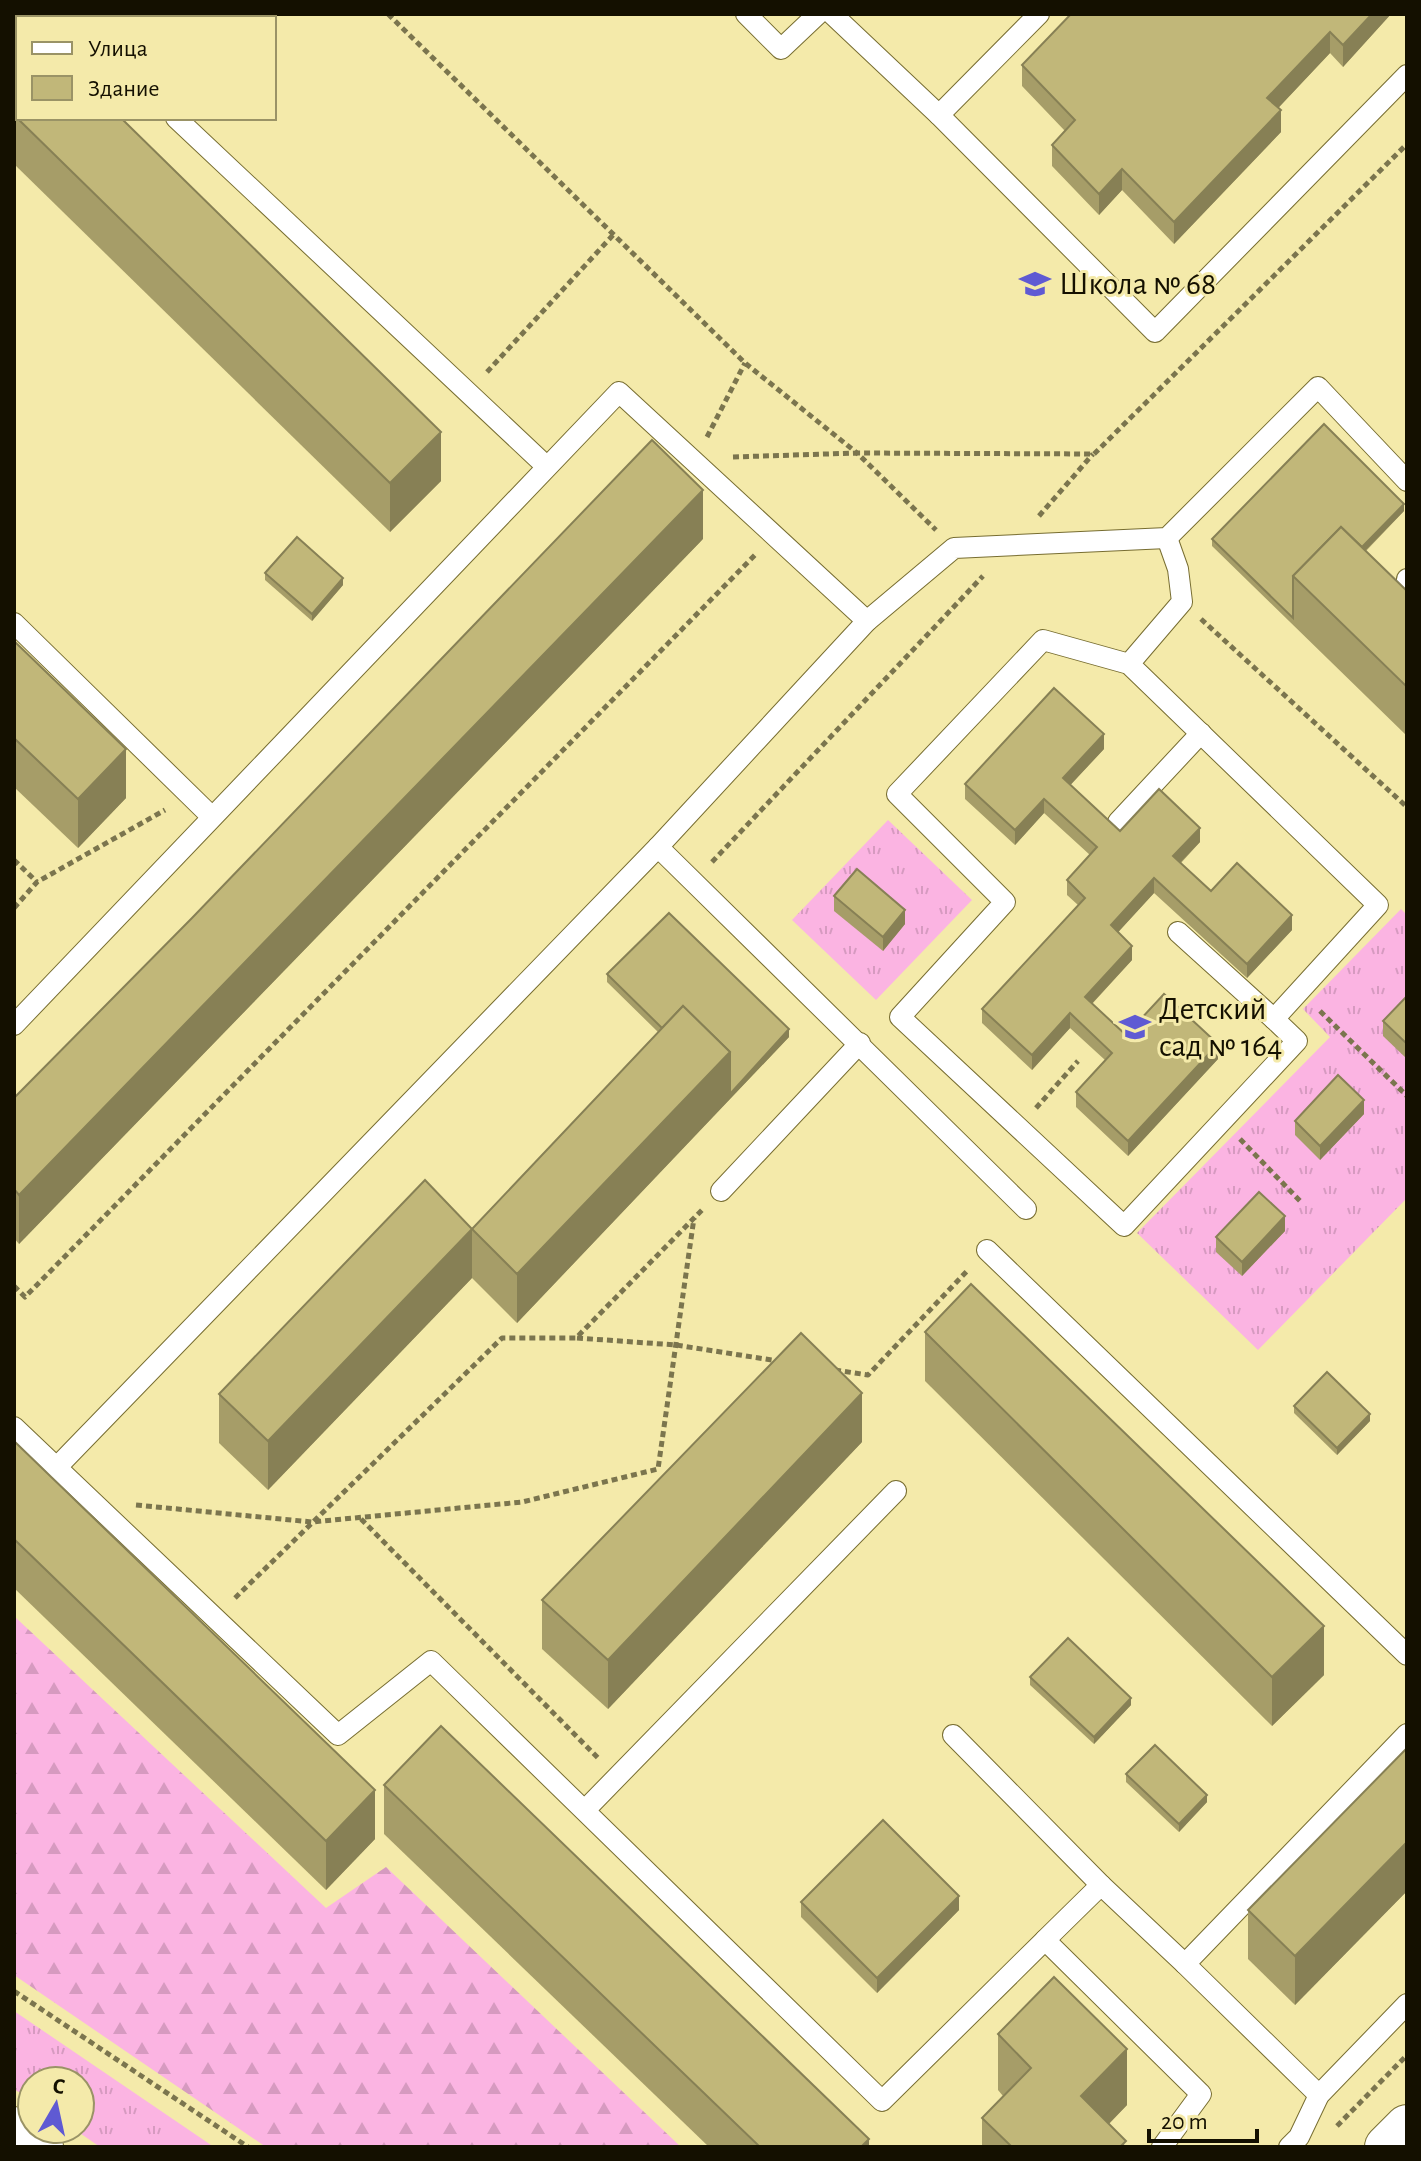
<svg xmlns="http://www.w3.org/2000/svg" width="1421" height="2161" viewBox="0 0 1421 2161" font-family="'Alegreya Sans',sans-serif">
<defs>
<pattern id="grass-tufts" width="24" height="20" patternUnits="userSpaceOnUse" patternTransform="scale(2)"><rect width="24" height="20" fill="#fbb4e2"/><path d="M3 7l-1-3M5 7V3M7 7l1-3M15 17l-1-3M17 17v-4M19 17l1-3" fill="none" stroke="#d69ac0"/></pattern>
<pattern id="forest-firs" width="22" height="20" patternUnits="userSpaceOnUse" patternTransform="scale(2)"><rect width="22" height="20" fill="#fbb4e2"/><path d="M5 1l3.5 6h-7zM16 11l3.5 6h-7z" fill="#d69ac0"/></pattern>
</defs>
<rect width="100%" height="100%" fill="#f4eaaa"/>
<g fill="url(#grass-tufts)">
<path d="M 888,820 L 972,900 L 876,1000 L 792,920 Z"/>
<path d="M 1401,909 L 1407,915 L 1407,1198 L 1258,1350 L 1137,1233 L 1330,1037 L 1303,1009 Z"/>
<path d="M 14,2011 L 214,2147 L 100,2147 L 74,2129 L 80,2129 L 80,2081 L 32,2081 L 32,2101 L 14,2089 Z"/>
</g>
<path fill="url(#forest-firs)" d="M 14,1616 L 326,1908 L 386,1867 L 681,2147 L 266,2147 L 14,1975 Z"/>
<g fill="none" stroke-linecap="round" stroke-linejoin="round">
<defs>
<g id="lane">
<path d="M 65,14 L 70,18"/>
<path d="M 746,14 L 781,49 L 818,14"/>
<path d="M 832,14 L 939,115"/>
<path d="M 1039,14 L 939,115 L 1155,332 L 1407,75"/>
<path d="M 176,118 L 545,465"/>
<path d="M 1407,579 L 1407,581"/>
<path d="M 14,623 L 212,817"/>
<path d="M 1129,664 L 1043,640 L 897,794 L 1005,902 L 900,1017 L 1124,1226 L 1297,1041 L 1274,1019 L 1378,905 L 1129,664 L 1182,602 L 1178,569 L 1167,538"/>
<path d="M 1118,822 L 1201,733"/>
<path d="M 658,847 L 867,621 L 954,548 L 1167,538 L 1318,387 L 1407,481"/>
<path d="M 1178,932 L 1274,1019"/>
<path d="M 14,1025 L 619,392 L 867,621"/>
<path d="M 721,1191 L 860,1043"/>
<path d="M 987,1250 L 1407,1655"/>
<path d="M 14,1427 L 338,1735 L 431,1661 L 882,2101 L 1045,1940 L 1201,2094 L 1162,2147"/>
<path d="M 56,1468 L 658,847 L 1026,1209"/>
<path d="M 953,1735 L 1101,1885"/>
<path d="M 585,1810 L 896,1491"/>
<path d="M 1045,1940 L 1101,1885 L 1185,1964"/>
<path d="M 1319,2095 L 1185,1964 L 1407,1734"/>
<path d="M 1289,2147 L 1299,2137 L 1319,2095 L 1407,2004"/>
</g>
<g id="secondary">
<path d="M 14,2129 L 41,2147"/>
<path d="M 1387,2147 L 1407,2127"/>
</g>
</defs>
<use href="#lane" stroke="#776d31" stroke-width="22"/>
<use href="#secondary" stroke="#776d31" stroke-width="46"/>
<g stroke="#7b754e" stroke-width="5" stroke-dasharray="6 4" stroke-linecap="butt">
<path d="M 388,14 L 745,363 L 857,453 L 1094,454 L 1407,144"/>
<path d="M 28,18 L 37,14"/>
<path d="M 487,372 L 614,234"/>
<path d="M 707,437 L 745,363"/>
<path d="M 733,457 L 857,453 L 936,530"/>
<path d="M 1039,516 L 1093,454"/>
<path d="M 1201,619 L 1407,807"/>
<path d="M 14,860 L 37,882"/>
<path d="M 712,862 L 983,576"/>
<path d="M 14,908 L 37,882 L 165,810"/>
<path d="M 1320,1011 L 1407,1096"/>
<path d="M 1036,1108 L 1078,1061"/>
<path d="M 1240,1139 L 1301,1202"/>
<path d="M 14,1286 L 25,1297 L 755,555"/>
<path d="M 577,1338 L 676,1345 L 778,1361"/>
<path d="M 835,1370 L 868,1375 L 968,1270"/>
<path d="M 136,1505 L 312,1522 L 522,1502 L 658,1469 L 694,1218"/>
<path d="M 361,1519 L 599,1759"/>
<path d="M 235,1598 L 502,1338 L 576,1338 L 702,1210"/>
<path d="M 14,1991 L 248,2147"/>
<path d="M 1337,2126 L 1407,2055"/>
</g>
<use href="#lane" stroke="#fff" stroke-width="20"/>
<use href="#secondary" stroke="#fff" stroke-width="44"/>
</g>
<g fill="#a69d68">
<path d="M 14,14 L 441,481 L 390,532 L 14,164 Z"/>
<path d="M 1071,14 L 1391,14 L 1343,67 L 1330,53 L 1278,108 L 1281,132 L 1174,244 L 1122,190 L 1099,215 L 1052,166 L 1052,145 L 1065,131 L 1022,86 L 1022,65 Z"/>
<path d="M 1404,511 L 1366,551 L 1407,591 L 1407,736 L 1212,546 L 1212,539 Z"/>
<path d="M 703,539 L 19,1244 L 14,1238 L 14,1098 Z"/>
<path d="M 265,573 L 343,585 L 312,621 L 265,580 Z"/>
<path d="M 14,641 L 126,798 L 78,848 L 14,787 Z"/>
<path d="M 1104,749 L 1070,785 L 1120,831 L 1200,842 L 1181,863 L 1211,891 L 1292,930 L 1247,978 L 1154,893 L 1118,932 L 1132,960 L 1092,1004 L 1126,1035 L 1218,1059 L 1128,1156 L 1076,1107 L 1076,1092 L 1105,1060 L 1070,1028 L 1032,1070 L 982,1023 L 982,1009 L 1078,905 L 1067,895 L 1067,880 L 1090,855 L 1044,813 L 1015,845 L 965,799 L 965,784 Z"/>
<path d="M 834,896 L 905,924 L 883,951 L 834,911 Z"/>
<path d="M 607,974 L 789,1037 L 517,1323 L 472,1278 L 472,1229 L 658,1032 L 607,982 Z"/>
<path d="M 1407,996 L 1407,1059 L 1383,1036 L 1383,1021 Z"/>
<path d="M 1364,1114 L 1320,1160 L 1295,1135 L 1295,1121 Z"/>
<path d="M 1285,1231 L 1242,1276 L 1216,1252 L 1216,1237 Z"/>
<path d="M 472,1278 L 268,1490 L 219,1443 L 219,1394 Z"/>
<path d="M 925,1332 L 1324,1675 L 1272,1726 L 925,1381 Z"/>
<path d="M 1294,1406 L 1370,1421 L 1337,1455 L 1294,1413 Z"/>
<path d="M 14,1441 L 375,1839 L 326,1890 L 14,1588 Z"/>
<path d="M 862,1442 L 608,1709 L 542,1649 L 542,1600 Z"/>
<path d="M 1030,1677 L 1131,1705 L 1094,1744 L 1030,1685 Z"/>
<path d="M 1407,1748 L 1407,1891 L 1295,2005 L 1248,1959 L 1248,1910 Z"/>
<path d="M 1126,1774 L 1207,1802 L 1179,1832 L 1126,1782 Z"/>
<path d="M 384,1785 L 869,2147 L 709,2147 L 384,1834 Z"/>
<path d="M 801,1902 L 959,1910 L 877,1993 L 801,1917 Z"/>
<path d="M 998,2034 L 1127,2105 L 1109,2124 L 1126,2147 L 982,2147 L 982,2118 L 1003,2096 L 998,2090 Z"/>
</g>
<g fill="#878055">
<path d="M 1372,14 L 1391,14 L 1343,67 L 1343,45 Z"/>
<path d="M 1330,32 L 1330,53 L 1267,120 L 1267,98 Z"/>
<path d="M 1281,110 L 1281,132 L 1174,244 L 1174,222 Z"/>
<path d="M 1122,169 L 1122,190 L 1099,215 L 1099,194 Z"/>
<path d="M 441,432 L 441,481 L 390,532 L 390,483 Z"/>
<path d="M 703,490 L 703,539 L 19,1244 L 19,1195 Z"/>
<path d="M 1404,504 L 1404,511 L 1317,600 L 1314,597 Z"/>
<path d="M 343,578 L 343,585 L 312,621 L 312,614 Z"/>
<path d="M 1104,734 L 1104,749 L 1063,793 L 1063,778 Z"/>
<path d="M 126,749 L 126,798 L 78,848 L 78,799 Z"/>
<path d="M 1044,799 L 1044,813 L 1015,845 L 1015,830 Z"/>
<path d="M 1200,828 L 1200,842 L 1173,870 L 1173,856 Z"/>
<path d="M 1154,878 L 1154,893 L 1111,940 L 1111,925 Z"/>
<path d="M 905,910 L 905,924 L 883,951 L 883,937 Z"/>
<path d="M 1292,915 L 1292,930 L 1247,978 L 1247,964 Z"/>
<path d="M 1132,946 L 1132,960 L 1085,1011 L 1085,997 Z"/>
<path d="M 1070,1013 L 1070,1028 L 1032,1070 L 1032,1055 Z"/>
<path d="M 789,1029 L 789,1037 L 517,1323 L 517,1274 L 730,1052 Z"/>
<path d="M 1218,1044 L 1218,1059 L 1128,1156 L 1128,1141 Z"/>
<path d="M 1364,1100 L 1364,1114 L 1320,1160 L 1320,1146 Z"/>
<path d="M 1285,1216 L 1285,1231 L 1242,1276 L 1242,1262 Z"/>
<path d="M 472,1229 L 472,1278 L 268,1490 L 268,1441 Z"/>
<path d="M 862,1393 L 862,1442 L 608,1709 L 608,1660 Z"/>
<path d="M 1370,1414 L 1370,1421 L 1337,1455 L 1337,1448 Z"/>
<path d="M 1324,1626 L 1324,1675 L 1272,1726 L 1272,1677 Z"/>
<path d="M 1131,1698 L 1131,1705 L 1094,1744 L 1094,1737 Z"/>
<path d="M 375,1790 L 375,1839 L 326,1890 L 326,1841 Z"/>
<path d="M 1207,1795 L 1207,1802 L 1179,1832 L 1179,1824 Z"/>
<path d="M 1407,1842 L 1407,1891 L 1295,2005 L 1295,1956 Z"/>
<path d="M 959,1896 L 959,1910 L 877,1993 L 877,1978 Z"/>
<path d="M 1127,2049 L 1127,2105 L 1086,2147 L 1081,2096 Z"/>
<path d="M 869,2139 L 869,2147 L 861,2147 Z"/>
</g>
<g fill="#c1b779" stroke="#878055" stroke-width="2">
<path d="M 14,14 L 19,18 L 18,18 L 18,118 L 121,118 L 441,432 L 390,483 L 14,115 Z"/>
<path d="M 1071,14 L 1372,14 L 1343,45 L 1330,32 L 1267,98 L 1281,110 L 1174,222 L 1122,169 L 1099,194 L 1052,145 L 1075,120 L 1022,65 Z"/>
<path d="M 1324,424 L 1404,504 L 1362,547 L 1341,527 L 1293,576 L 1293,618 L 1212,539 Z"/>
<path d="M 652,440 L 703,490 L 19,1195 L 14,1189 L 14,1098 L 192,918 Z"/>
<path d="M 1341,527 L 1407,591 L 1407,687 L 1293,576 Z"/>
<path d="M 297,537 L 343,578 L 312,614 L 265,573 Z"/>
<path d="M 14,641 L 126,749 L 78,799 L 14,738 Z"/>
<path d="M 1054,688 L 1104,734 L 1063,778 L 1120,831 L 1159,789 L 1200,828 L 1173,856 L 1211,891 L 1237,863 L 1292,915 L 1247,964 L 1154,878 L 1111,925 L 1132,946 L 1085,997 L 1126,1035 L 1164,994 L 1218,1044 L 1128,1141 L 1076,1092 L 1112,1053 L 1070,1013 L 1032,1055 L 982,1009 L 1085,898 L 1067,880 L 1097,847 L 1044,799 L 1015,830 L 965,784 Z"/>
<path d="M 857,869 L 905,910 L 883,937 L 834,896 Z"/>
<path d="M 669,913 L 789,1029 L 730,1094 L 730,1052 L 683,1006 L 662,1028 L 607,974 Z"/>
<path d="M 1407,996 L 1407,1044 L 1383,1021 Z"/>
<path d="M 683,1006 L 730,1052 L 517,1274 L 472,1229 Z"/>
<path d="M 1338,1075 L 1364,1100 L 1320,1146 L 1295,1121 Z"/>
<path d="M 425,1180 L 472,1229 L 268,1441 L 219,1394 Z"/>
<path d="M 1259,1192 L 1285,1216 L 1242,1262 L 1216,1237 Z"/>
<path d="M 971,1284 L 1324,1626 L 1272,1677 L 925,1332 Z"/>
<path d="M 801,1333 L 862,1393 L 608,1660 L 542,1600 Z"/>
<path d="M 1327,1372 L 1370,1414 L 1337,1448 L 1294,1406 Z"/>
<path d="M 14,1441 L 375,1790 L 326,1841 L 14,1539 Z"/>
<path d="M 1068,1638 L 1131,1698 L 1094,1737 L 1030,1677 Z"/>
<path d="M 441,1726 L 869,2139 L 861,2147 L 760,2147 L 384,1785 Z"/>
<path d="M 1155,1745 L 1207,1795 L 1179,1824 L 1126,1774 Z"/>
<path d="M 1407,1748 L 1407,1842 L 1295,1956 L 1248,1910 Z"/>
<path d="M 883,1820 L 959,1896 L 877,1978 L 801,1902 Z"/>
<path d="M 1054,1977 L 1127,2049 L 1081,2096 L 1126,2141 L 1120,2147 L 1012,2147 L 982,2118 L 1031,2068 L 998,2034 Z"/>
</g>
<defs>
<symbol id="school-bare" viewBox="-9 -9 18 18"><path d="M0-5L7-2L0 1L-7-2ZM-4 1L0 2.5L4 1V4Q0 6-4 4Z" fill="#5f5ad3" stroke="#f4eaaa" stroke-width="2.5" paint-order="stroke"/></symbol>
</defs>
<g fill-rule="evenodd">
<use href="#school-bare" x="1013" y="262" width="44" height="44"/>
<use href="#school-bare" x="1113" y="1005" width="44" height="44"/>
</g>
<g text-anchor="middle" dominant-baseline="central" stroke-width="6" stroke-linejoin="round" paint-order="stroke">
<g font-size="32" fill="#141000" stroke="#f4eaaa" text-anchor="start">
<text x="1059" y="284">Школа № 68</text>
<text x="1159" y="1009">Детский<tspan x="1159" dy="37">сад № 164</tspan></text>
</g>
</g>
<rect width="1421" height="2161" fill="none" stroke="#141000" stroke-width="32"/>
<rect x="16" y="16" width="260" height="104" fill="#f4eaaa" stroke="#9a9366" stroke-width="2"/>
<rect x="32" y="42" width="40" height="12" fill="#ffffff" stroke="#9a9366" stroke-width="2"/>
<text x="88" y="56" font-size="24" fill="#141000">Улица</text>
<rect x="32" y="76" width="40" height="24" fill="#c1b779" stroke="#9a9366" stroke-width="2"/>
<text x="88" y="96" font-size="24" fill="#141000">Здание</text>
<g transform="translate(56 2105) rotate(9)"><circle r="38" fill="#f4eaaa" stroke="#9a9366" stroke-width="2"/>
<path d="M0-6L14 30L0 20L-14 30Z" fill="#5f5ad3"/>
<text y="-12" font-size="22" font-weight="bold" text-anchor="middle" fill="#141000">С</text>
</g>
<path d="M1149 2129v12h108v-12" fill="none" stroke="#141000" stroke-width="4"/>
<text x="1161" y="2129" font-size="24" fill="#141000" stroke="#f4eaaa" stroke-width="6" paint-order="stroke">20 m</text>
</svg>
